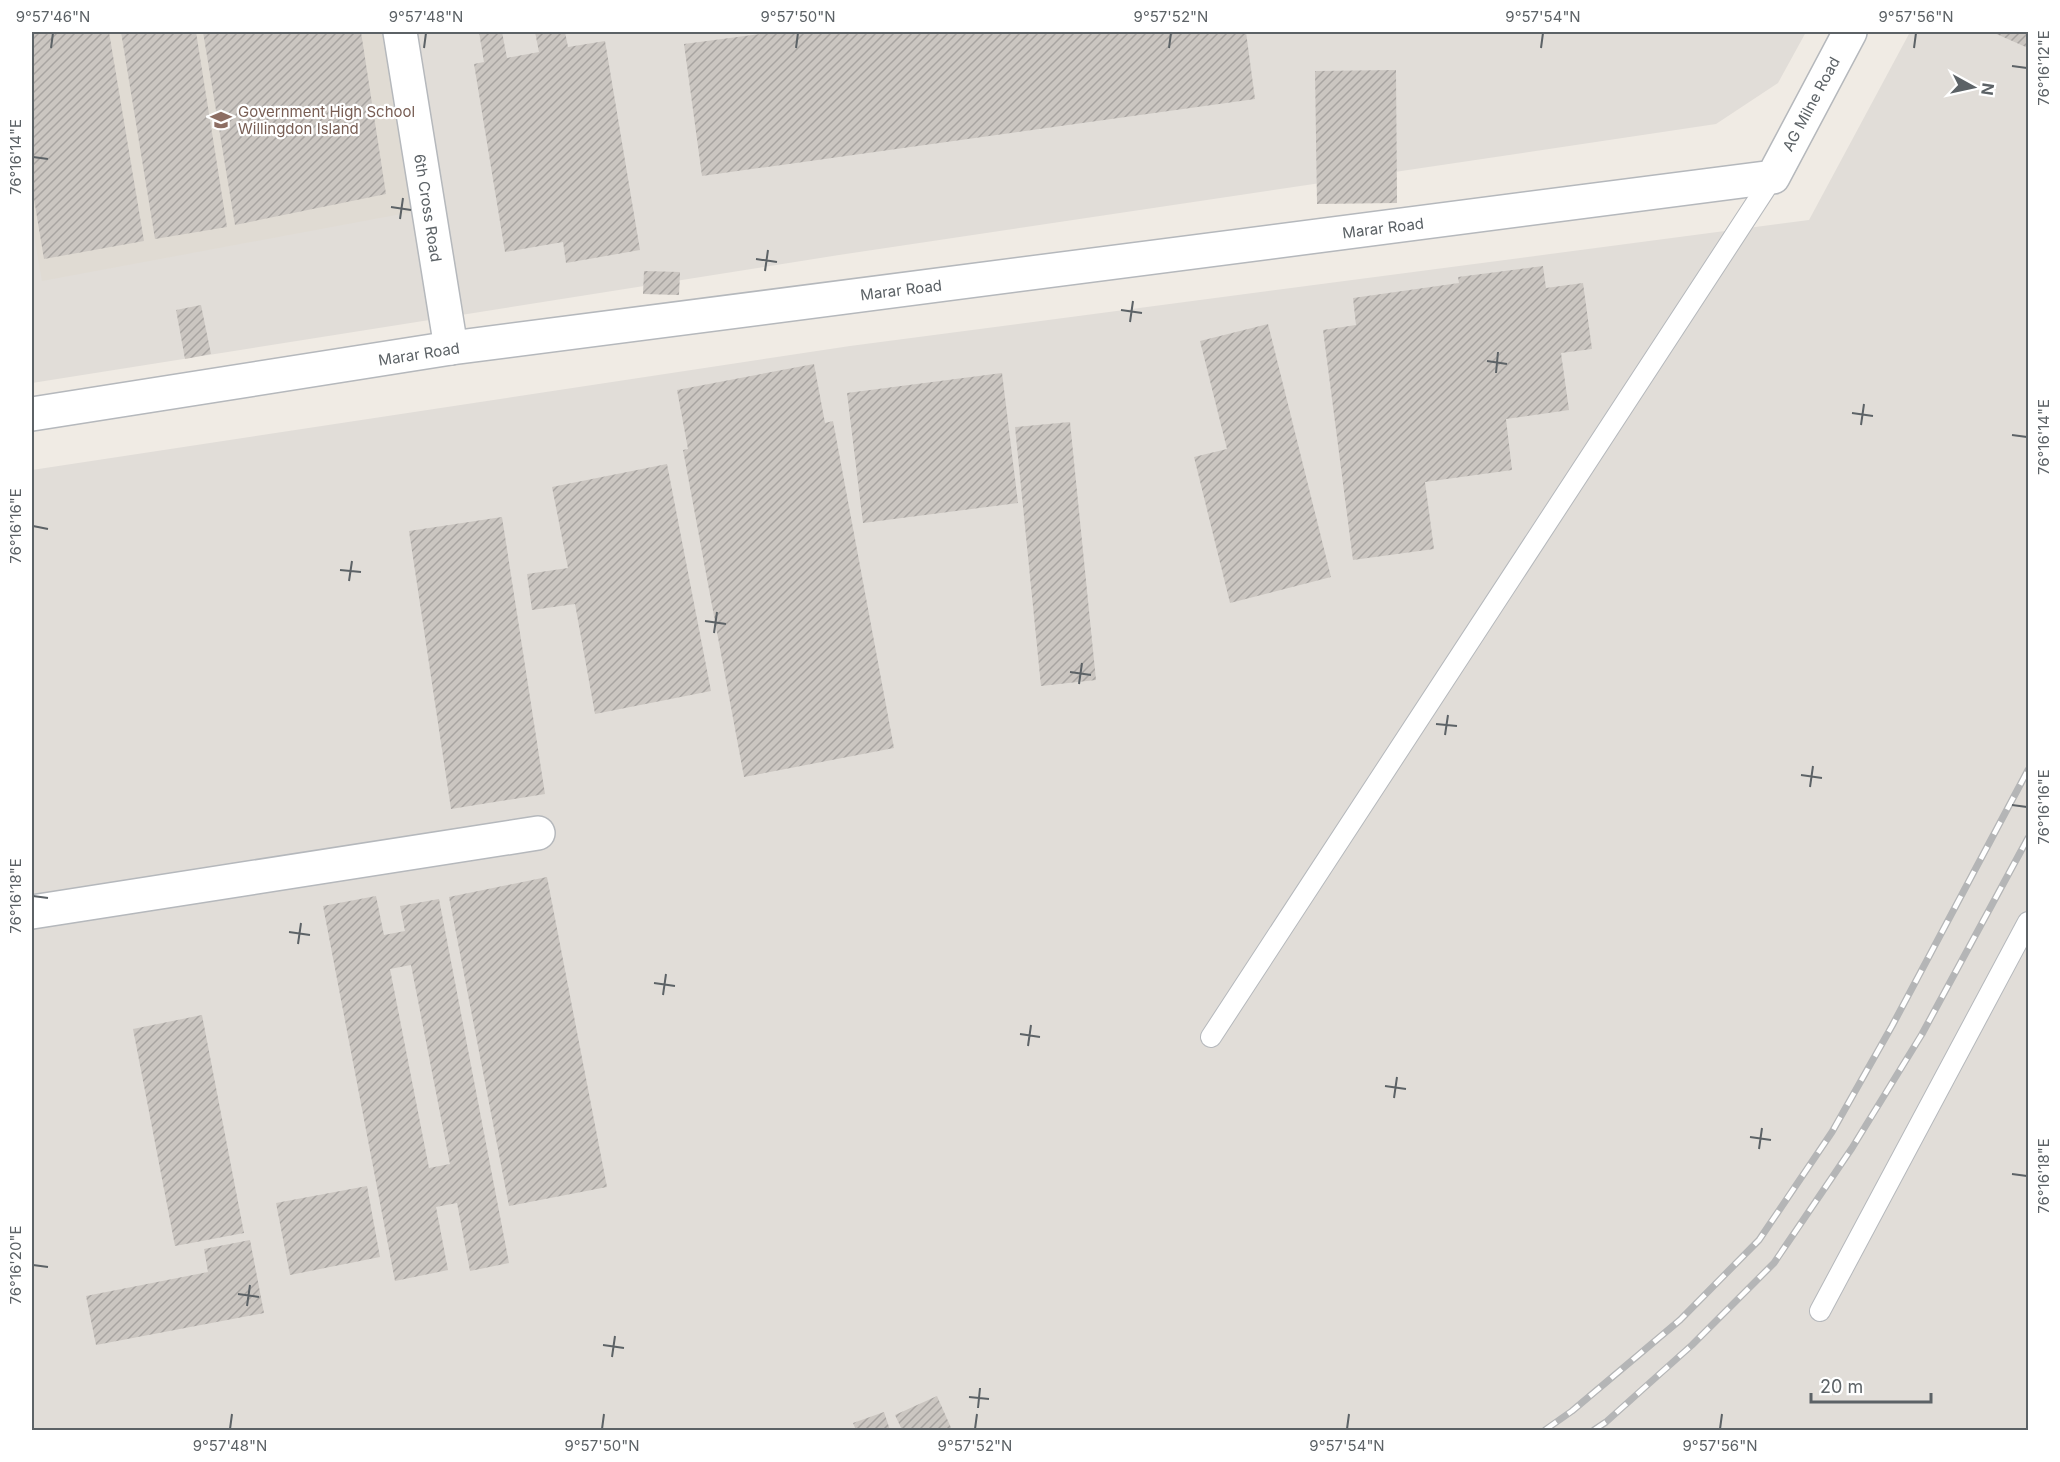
<svg xmlns="http://www.w3.org/2000/svg" width="2060" height="1462" viewBox="0 0 2060 1462" font-family="Inter,sans-serif">
<defs>
<pattern id="building-hatch" width="6" height="6" patternUnits="userSpaceOnUse" patternTransform="scale(1.5)"><rect width="6" height="6" fill="#cbc6c1"/><path d="M-1 1l2-2M0 6l6-6M5 7l2-2" fill="none" stroke="#a8a4a1"/></pattern>
</defs>
<rect width="100%" height="100%" fill="#f0ebe4"/>
<g fill="#e1ddd8">
<path d="M 32,32 L 1806,32 L 1778,83 L 1716,124 L 839,255 L 32,383 Z"/>
<path d="M 1910,32 L 2028,32 L 2028,1430 L 32,1430 L 32,470 L 850,346 L 1809,220 Z"/>
</g>
<path fill="#e0dbd3" d="M 32,32 L 395,32 L 428,209 L 42,281 L 32,224 Z"/>
<g fill="url(#building-hatch)" fill-rule="evenodd">
<path d="M 32,32 L 109,32 L 144,241 L 44,259 L 32,187 Z"/>
<path d="M 121,32 L 196,32 L 227,227 L 155,239 Z"/>
<path d="M 203,32 L 361,32 L 386,194 L 235,225 Z"/>
<path d="M 479,32 L 502,32 L 507,58 L 539,52 L 535,32 L 565,32 L 568,47 L 605,41 L 640,250 L 566,263 L 563,242 L 505,252 L 474,64 L 484,62 Z"/>
<path d="M 1992,32 L 2028,32 L 2028,48 Z"/>
<path d="M 767,33 L 1246,32 L 1255,99 L 702,176 L 684,44 Z"/>
<path d="M 1396,70 L 1397,203 L 1317,204 L 1315,71 Z"/>
<path d="M 1543,266 L 1546,288 L 1583,283 L 1592,349 L 1561,353 L 1569,410 L 1506,419 L 1512,470 L 1425,482 L 1434,549 L 1353,560 L 1323,330 L 1356,325 L 1353,298 L 1459,283 L 1458,277 Z"/>
<path d="M 644,271 L 680,272 L 679,295 L 643,294 Z"/>
<path d="M 201,305 L 211,354 L 185,359 L 176,310 Z"/>
<path d="M 1268,324 L 1331,577 L 1230,603 L 1194,457 L 1227,449 L 1200,341 Z"/>
<path d="M 814,364 L 825,423 L 833,421 L 894,748 L 744,777 L 683,450 L 688,449 L 677,390 Z"/>
<path d="M 1002,373 L 1018,503 L 863,523 L 847,393 Z"/>
<path d="M 1070,422 L 1096,680 L 1041,686 L 1015,427 Z"/>
<path d="M 667,464 L 711,691 L 595,714 L 575,604 L 532,610 L 527,574 L 568,568 L 552,487 Z"/>
<path d="M 502,517 L 545,794 L 451,809 L 409,531 Z"/>
<path d="M 547,877 L 607,1187 L 509,1206 L 449,897 Z"/>
<path d="M 376,896 L 384,935 L 405,931 L 400,906 L 439,899 L 509,1263 L 470,1271 L 457,1203 L 436,1207 L 448,1270 L 395,1281 L 323,906 ZM 411,965 L 450,1164 L 429,1168 L 390,969 Z"/>
<path d="M 202,1015 L 244,1233 L 175,1246 L 133,1029 Z"/>
<path d="M 367,1186 L 380,1257 L 290,1275 L 276,1203 Z"/>
<path d="M 250,1240 L 264,1313 L 96,1345 L 86,1296 L 208,1272 L 204,1249 Z"/>
<path d="M 937,1396 L 952,1430 L 902,1430 L 895,1415 Z"/>
<path d="M 884,1412 L 890,1430 L 856,1430 L 853,1423 Z"/>
</g>
<g fill="none" stroke-linecap="round" stroke-linejoin="round">
<defs>
<g id="lane">
<path d="M 1211,1037 L 1773,177"/>
<path d="M 1820,1311 L 2028,922"/>
</g>
<g id="street">
<path d="M 400,32 L 451,348"/>
<path d="M 32,414 L 451,348 L 1773,177 L 1850,32"/>
<path d="M 32,912 L 538,833"/>
</g>
</defs>
<use href="#lane" stroke="#b5b8bc" stroke-width="22"/>
<use href="#street" stroke="#b5b8bc" stroke-width="36"/>
<use href="#lane" stroke="#fff" stroke-width="20"/>
<use href="#street" stroke="#fff" stroke-width="33"/>
<defs>
<g id="rail">
<path d="M 1545,1430 L 1572,1411 L 1680,1320 L 1759,1240 L 1832,1132 L 1892,1026 L 2028,770"/>
<path d="M 1594,1430 L 1606,1422 L 1692,1345 L 1774,1263 L 1852,1148 L 1922,1034 L 2028,838"/>
</g>
</defs>
<use href="#rail" stroke="#b4b5b6" stroke-width="7"/>
<use href="#rail" stroke="#fff" stroke-width="4.5" stroke-dasharray="14" stroke-linecap="butt"/>
</g>
<path fill="none" stroke="#5c6266" stroke-width="2" d="M 51,48 L 53,33M 424,48 L 426,33M 796,48 L 798,33M 1169,48 L 1171,33M 1541,48 L 1543,33M 1914,48 L 1916,33M 2012,66 L 2027,68M 33,157 L 48,159M 391,207 L 411,210M 400,219 L 403,198M 756,259 L 777,262M 765,271 L 768,250M 1121,310 L 1142,313M 1130,322 L 1133,301M 1487,361 L 1507,364M 1496,373 L 1498,352M 1852,413 L 1873,416M 1861,425 L 1864,404M 2012,435 L 2027,437M 33,526 L 48,529M 340,570 L 361,572M 349,581 L 352,561M 705,621 L 726,624M 714,633 L 717,612M 1070,672 L 1091,675M 1079,684 L 1082,663M 1436,724 L 1457,726M 1445,735 L 1448,715M 1801,775 L 1822,778M 1810,787 L 1813,766M 2012,805 L 2027,807M 33,896 L 48,898M 289,932 L 310,935M 298,944 L 301,923M 654,983 L 675,986M 663,995 L 666,974M 1020,1034 L 1040,1037M 1028,1046 L 1031,1025M 1385,1086 L 1406,1089M 1394,1098 L 1397,1077M 1750,1137 L 1771,1140M 1759,1149 L 1762,1128M 2012,1174 L 2027,1176M 33,1265 L 48,1267M 238,1294 L 259,1297M 247,1306 L 250,1285M 603,1345 L 624,1348M 612,1357 L 615,1336M 969,1397 L 989,1399M 978,1408 L 980,1388M 230,1429 L 232,1414M 602,1429 L 604,1414M 975,1429 L 977,1414M 1347,1429 L 1349,1414M 1720,1429 L 1722,1414"/>
<defs>
<symbol id="school-bare" viewBox="-9 -9 18 18"><path d="M0-5L7-2L0 1L-7-2ZM-4 1L0 2.5L4 1V4Q0 6-4 4Z" fill="#8d6e63" stroke="#fff" stroke-width="2.5" paint-order="stroke"/></symbol>
</defs>
<g fill-rule="evenodd">
<use href="#school-bare" x="206" y="105" width="30" height="30"/>
</g>
<g text-anchor="middle" dominant-baseline="central" stroke-width="4.5" stroke-linejoin="round" paint-order="stroke">
<g font-size="15" fill="#5c6266" stroke="#fff">
<text transform="translate(1811 104) rotate(-62)">AG Milne Road</text>
<text transform="translate(428 208) rotate(81)">6th Cross Road</text>
<text transform="translate(1383 228) rotate(-7)">Marar Road</text>
<text transform="translate(901 290) rotate(-7)">Marar Road</text>
<text transform="translate(419 354) rotate(-9)">Marar Road</text>
</g>
<g font-size="15" fill="#785e54" stroke="#fff" text-anchor="start">
<text x="238" y="111">Government High School<tspan x="238" dy="17">Willingdon Island</tspan></text>
</g>
</g>
<rect width="2060" height="1462" fill="none" stroke="#ffffff" stroke-width="66"/>
<g transform="translate(1973 87) rotate(98)" stroke="#ffffff" stroke-width="4.5" paint-order="stroke">
<path d="M0-4.5L10 22L0 15L-10 22Z" fill="#5c6266"/>
<text y="-9" font-size="16" font-weight="bold" text-anchor="middle" fill="#5c6266">N</text>
</g>
<path d="M1811 1393v9h120v-9" fill="none" stroke="#5c6266" stroke-width="3"/>
<text x="1820" y="1393" font-size="18" fill="#5c6266" stroke="#ffffff" stroke-width="4.5" paint-order="stroke">20 m</text>
<rect x="33" y="33" width="1994" height="1396" fill="none" stroke="#5c6266" stroke-width="2"/>
<g font-size="15" text-anchor="middle" fill="#5c6266">
<text x="53" y="22">9°57'46"N</text>
<text x="426" y="22">9°57'48"N</text>
<text x="798" y="22">9°57'50"N</text>
<text x="1171" y="22">9°57'52"N</text>
<text x="1543" y="22">9°57'54"N</text>
<text x="1916" y="22">9°57'56"N</text>
<text transform="translate(2044 68) rotate(-90)" y="5">76°16'12"E</text>
<text transform="translate(16 157) rotate(-90)" y="5">76°16'14"E</text>
<text transform="translate(2044 437) rotate(-90)" y="5">76°16'14"E</text>
<text transform="translate(16 526) rotate(-90)" y="5">76°16'16"E</text>
<text transform="translate(2044 807) rotate(-90)" y="5">76°16'16"E</text>
<text transform="translate(16 896) rotate(-90)" y="5">76°16'18"E</text>
<text transform="translate(2044 1176) rotate(-90)" y="5">76°16'18"E</text>
<text transform="translate(16 1265) rotate(-90)" y="5">76°16'20"E</text>
<text x="230" y="1451">9°57'48"N</text>
<text x="602" y="1451">9°57'50"N</text>
<text x="975" y="1451">9°57'52"N</text>
<text x="1347" y="1451">9°57'54"N</text>
<text x="1720" y="1451">9°57'56"N</text>
</g>
</svg>
